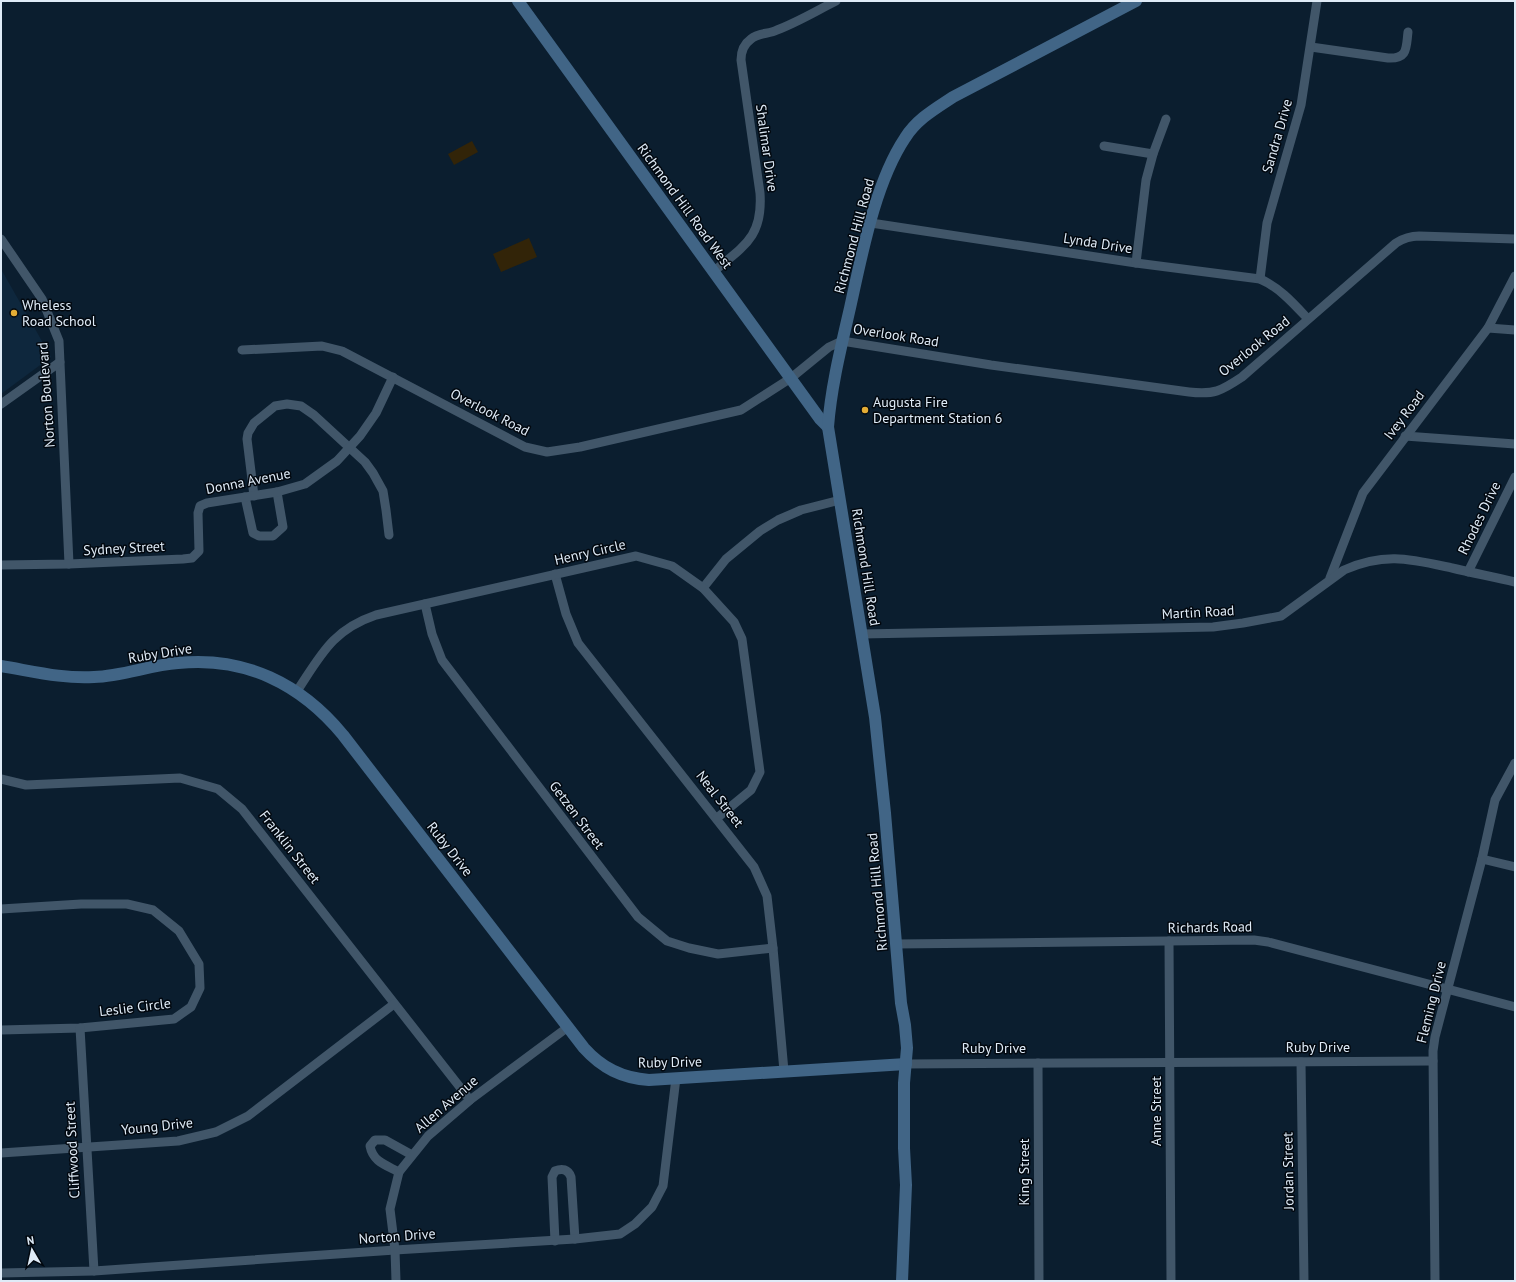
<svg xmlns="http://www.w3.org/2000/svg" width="1516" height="1282" viewBox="0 0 1516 1282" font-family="'PT Sans',sans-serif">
<rect width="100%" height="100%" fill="#0b1e2f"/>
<path fill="#0e273d" d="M 1,269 L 51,357 L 1,394 Z"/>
<g fill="#322408">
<path d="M 472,141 L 478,152 L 454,165 L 448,154 Z"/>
<path d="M 529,238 L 537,257 L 501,272 L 493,254 Z"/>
</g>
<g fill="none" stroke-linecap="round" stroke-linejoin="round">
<g stroke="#415669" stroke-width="9">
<path d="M 1311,47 L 1388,58 C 1408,59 1406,48 1408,32"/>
<path d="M 1104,146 L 1153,154"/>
<path d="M 871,223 L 1136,263 L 1260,279 C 1279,287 1294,304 1308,319"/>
<path d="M 1,239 L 42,299 L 59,341 L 69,564"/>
<path d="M 1136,263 L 1146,180 L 1153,154 L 1166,119"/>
<path d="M 714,271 C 744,246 763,237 760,193 L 741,60 C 741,52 744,44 751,39 C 758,33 769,34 777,30 C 798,22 816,11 836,1"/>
<path d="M 1260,279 L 1267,223 L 1301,105 L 1317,1"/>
<path d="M 1488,328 L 1515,330"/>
<path d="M 242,350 L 322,346 L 342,351 L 525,447 L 547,452 L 580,447 L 741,410 L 791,378 L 829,347 L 842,341 L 991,365 L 1189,392 C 1214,395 1221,391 1242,377 L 1396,243 C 1404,238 1410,236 1419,236 L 1515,239"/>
<path d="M 1,404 L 60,362"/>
<path d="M 1405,436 L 1515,444"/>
<path d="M 254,496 L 247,439 L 248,433 L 254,423 L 275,406 L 287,404 L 301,406 L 314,415 L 365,462 L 373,473 L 383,491 L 386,510 L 389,535"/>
<path d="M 245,497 L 253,533 L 259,536 L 273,536 L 283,527 L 277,492"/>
<path d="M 1,565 L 69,564 L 183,559 L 192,558 L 199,551 L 198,513 L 200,506 L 207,503 L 277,492 L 305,484 L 337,461 L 360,436 L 376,413 L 393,377"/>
<path d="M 1468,572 L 1515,477"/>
<path d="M 555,574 L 566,614 L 578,643 L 754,867 L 767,896 L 773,948 L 784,1071"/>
<path d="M 1330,578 L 1363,493 L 1488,328 L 1515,276"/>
<path d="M 703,588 L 726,559 L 760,531 L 778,520 L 801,510 L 840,500"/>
<path d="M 425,604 L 432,634 L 442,660 L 638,917 L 667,941 L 689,948 L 718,954 L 773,948"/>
<path d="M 862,634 L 1213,627 L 1243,623 L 1281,616 L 1344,570 C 1385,552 1410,559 1452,568 C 1473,573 1494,577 1515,582"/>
<path d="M 297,691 C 321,655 332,630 376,615 L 636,556 L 672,566 L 703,588 L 734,622 L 742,639 L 760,772 L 751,790 L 717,818"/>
<path d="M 1,779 L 26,785 L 180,778 L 218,789 L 242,809 L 470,1100"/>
<path d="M 1482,859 L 1515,867"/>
<path d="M 1,909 L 81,904 L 127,904 L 153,910 L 179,931 L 199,964 L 200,988 L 191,1007 L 174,1019 L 80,1028 L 1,1030"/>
<path d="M 1169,941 L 1171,1281"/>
<path d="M 896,944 L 1254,940 L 1268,942 L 1515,1007"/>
<path d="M 80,1028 L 94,1271"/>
<path d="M 1301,1062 L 1304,1281"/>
<path d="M 1038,1063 L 1039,1281"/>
<path d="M 906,1064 L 1433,1061"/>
<path d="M 1,1153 L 178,1141 L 216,1132 L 248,1116 L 394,1004"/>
<path d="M 399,1172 C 386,1165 373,1162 370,1146 L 375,1140 L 385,1140 L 412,1155"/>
<path d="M 555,1241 L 552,1177 L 555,1171 C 562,1168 568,1169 571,1177 L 575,1239"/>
<path d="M 1,1273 L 94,1271 L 395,1250 L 575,1239 L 620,1234 L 635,1224 L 652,1207 L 663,1186 L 676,1078"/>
<path d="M 396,1281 L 395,1250 L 390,1209 L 399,1172 L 428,1136 L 470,1100 L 568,1027"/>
<path d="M 1435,1281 L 1433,1051 L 1435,1037 L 1482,859 L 1495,800 L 1515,763"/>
</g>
<g stroke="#416586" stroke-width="12">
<path d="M 518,1 L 820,419 L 828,427"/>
<path d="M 1,666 C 32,671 63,679 94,677 C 123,676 150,665 178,663 C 245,656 301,684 343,735 L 584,1048 C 602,1068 622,1078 649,1080 L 906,1064"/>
<path d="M 902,1281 L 906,1185 L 904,1148 L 904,1083 L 907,1048 L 905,1025 L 901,1003 L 885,813 L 875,717 L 828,427 C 831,387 841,347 850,308 C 862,254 875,183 905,138 C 917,119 935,109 953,97 L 1136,1"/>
</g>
</g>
<g fill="#e4ad35" stroke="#02080f" stroke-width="1.5">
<circle cx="14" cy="313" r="4"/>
<circle cx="865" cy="410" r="4"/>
</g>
<g text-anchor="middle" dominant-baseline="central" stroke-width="3" stroke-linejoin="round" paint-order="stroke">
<g font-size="14" fill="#dfebf7" stroke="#02080f">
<text transform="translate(1277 136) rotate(-74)">Sandra Drive</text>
<text transform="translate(767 148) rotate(82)">Shalimar Drive</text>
<text transform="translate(685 206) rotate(54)">Richmond Hill Road West</text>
<text transform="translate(854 236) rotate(-75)">Richmond Hill Road</text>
<text transform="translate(1098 243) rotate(9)">Lynda Drive</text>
<text transform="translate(896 335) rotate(9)">Overlook Road</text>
<text transform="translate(1254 346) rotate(-39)">Overlook Road</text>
<text transform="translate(46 395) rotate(-94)">Norton Boulevard</text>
<text transform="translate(490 412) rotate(27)">Overlook Road</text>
<text transform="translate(1404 415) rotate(-53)">Ivey Road</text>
<text transform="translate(248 481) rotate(-11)">Donna Avenue</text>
<text transform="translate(1479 518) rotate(-64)">Rhodes Drive</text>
<text transform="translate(124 548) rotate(-3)">Sydney Street</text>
<text transform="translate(590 552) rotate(-13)">Henry Circle</text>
<text transform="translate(866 567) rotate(81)">Richmond Hill Road</text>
<text transform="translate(1198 612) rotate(-3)">Martin Road</text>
<text transform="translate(160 653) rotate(-9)">Ruby Drive</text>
<text transform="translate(720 799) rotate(52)">Neal Street</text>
<text transform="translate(577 815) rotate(53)">Getzen Street</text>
<text transform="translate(290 847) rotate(52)">Franklin Street</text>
<text transform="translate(450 849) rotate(52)">Ruby Drive</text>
<text transform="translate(877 892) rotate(-95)">Richmond Hill Road</text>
<text transform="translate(1210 927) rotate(-1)">Richards Road</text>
<text transform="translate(1431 1002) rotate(-76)">Fleming Drive</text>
<text transform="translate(135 1007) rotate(-7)">Leslie Circle</text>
<text x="1318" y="1047">Ruby Drive</text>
<text x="994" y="1048">Ruby Drive</text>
<text transform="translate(670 1062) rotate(-1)">Ruby Drive</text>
<text transform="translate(446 1104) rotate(-41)">Allen Avenue</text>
<text transform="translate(1156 1111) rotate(-90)">Anne Street</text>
<text transform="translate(157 1126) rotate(-6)">Young Drive</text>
<text transform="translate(72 1150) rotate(-93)">Cliffwood Street</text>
<text transform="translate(1288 1171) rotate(-91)">Jordan Street</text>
<text transform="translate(1024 1172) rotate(-90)">King Street</text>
<text transform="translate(397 1236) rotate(-4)">Norton Drive</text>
</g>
<g font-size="14" fill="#dfebf7" stroke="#02080f" text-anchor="start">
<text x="22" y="305">Wheless<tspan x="22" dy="16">Road School</tspan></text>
<text x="873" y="402">Augusta Fire<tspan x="873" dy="16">Department Station 6</tspan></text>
</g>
</g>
<rect width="1516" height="1282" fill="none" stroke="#dfebf7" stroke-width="4"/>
<g transform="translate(32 1250) rotate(351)" stroke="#02080f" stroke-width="3" paint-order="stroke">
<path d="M0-3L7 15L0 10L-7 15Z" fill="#dfebf7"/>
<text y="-6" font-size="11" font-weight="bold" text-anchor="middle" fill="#dfebf7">N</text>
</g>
</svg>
